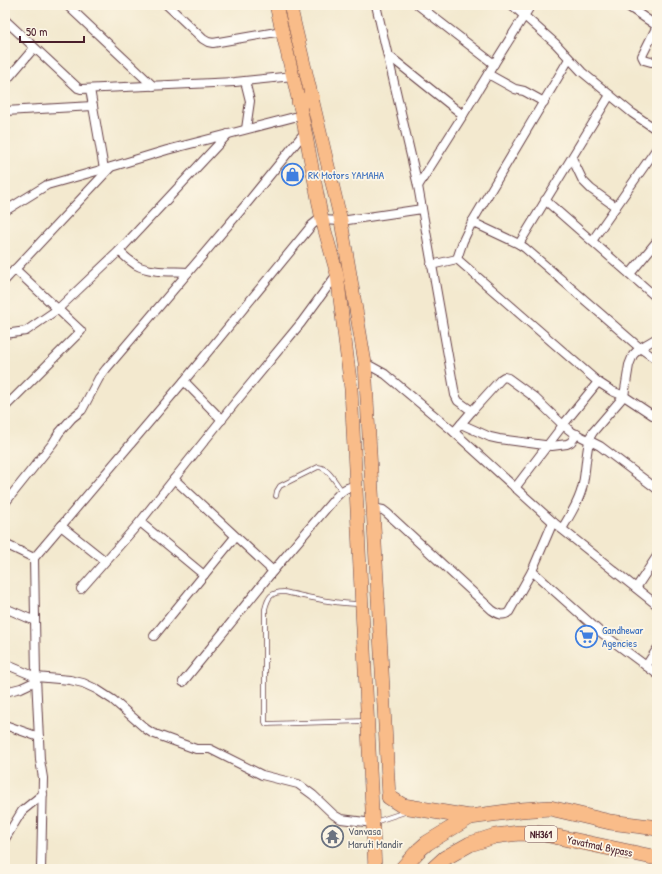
<svg xmlns="http://www.w3.org/2000/svg" width="662" height="874" viewBox="0 0 662 874" font-family="'Patrick Hand',sans-serif">
<rect width="100%" height="100%" fill="#fcf5e5"/>
<filter id="ink" filterUnits="userSpaceOnUse"><feTurbulence type="fractalNoise" baseFrequency=".025" numOctaves="2"/><feDisplacementMap in="SourceGraphic" scale="8" xChannelSelector="R" yChannelSelector="G"/><feConvolveMatrix kernelMatrix="1 2 1 2 8 2 1 2 1" color-interpolation-filters="sRGB"/></filter>
<filter id="wash" filterUnits="userSpaceOnUse"><feTurbulence type="fractalNoise" baseFrequency=".012" numOctaves="4" result="noise"/><feDisplacementMap in="SourceGraphic" scale="16" xChannelSelector="R" yChannelSelector="G"/><feGaussianBlur stdDeviation="0.9" result="paint"/><feColorMatrix in="noise" values="0 0 0 0 0 0 0 0 0 0 0 0 0 0 0 0 0 1.4 0 .05"/><feComposite in="paint" operator="in"/></filter>
<g filter="url(#wash)">
<rect width="100%" height="100%" fill="#f3e9cf"/>
</g>
<g filter="url(#ink)">
<g fill="none" stroke-linecap="round" stroke-linejoin="round">
<defs>
<g id="lane">
<path d="M 276,496 L 277,491 L 280,486 L 318,467 C 328,467 336,483 342,491"/>
<path d="M 360,604 C 334,604 309,597 284,592 C 271,592 268,597 265,609 L 265,722 L 266,724 L 366,721"/>
<path d="M 375,822 L 405,812"/>
</g>
<g id="street">
<path d="M 67,5 L 153,86"/>
<path d="M 167,5 L 203,39 L 208,42 L 213,43 L 282,31"/>
<path d="M 376,5 L 418,186 L 455,395 L 458,401 L 472,411 L 454,432"/>
<path d="M 418,5 L 494,64"/>
<path d="M 512,5 L 556,44 L 582,72 L 632,113 L 657,130"/>
<path d="M 626,5 L 657,26 L 642,56 L 644,60 L 651,62 L 657,61"/>
<path d="M 5,20 L 78,88 L 81,89 L 235,82 L 293,76"/>
<path d="M 388,55 L 463,115"/>
<path d="M 488,74 L 515,89 L 524,91 L 544,102"/>
<path d="M 245,81 L 250,101 L 246,129"/>
<path d="M 5,82 L 34,48"/>
<path d="M 90,89 L 104,169"/>
<path d="M 5,111 L 93,106"/>
<path d="M 572,158 L 583,181 L 591,189 L 616,207"/>
<path d="M 418,186 L 463,115 L 494,64 L 531,5"/>
<path d="M 545,200 L 657,298"/>
<path d="M 5,211 L 47,185 L 111,167 L 167,150 L 302,115"/>
<path d="M 472,222 L 519,244 L 525,248 L 640,348 L 657,360"/>
<path d="M 592,241 L 657,148"/>
<path d="M 519,244 L 610,95"/>
<path d="M 119,251 C 124,256 130,261 136,265 C 150,273 172,271 188,272"/>
<path d="M 457,259 L 463,241 L 472,222 L 569,59"/>
<path d="M 431,265 L 457,259 L 598,382 L 612,391 L 624,396 L 657,418"/>
<path d="M 630,274 L 657,241"/>
<path d="M 5,280 L 110,168"/>
<path d="M 5,334 L 26,331 L 58,309 L 119,251 L 228,134"/>
<path d="M 365,363 L 385,374 L 454,432 L 553,522 L 657,605"/>
<path d="M 184,381 L 222,420"/>
<path d="M 5,407 L 81,331 L 15,269"/>
<path d="M 472,411 L 501,379 L 504,377 L 508,378 L 534,397 L 563,425 L 572,432 L 600,446 L 657,489"/>
<path d="M 461,424 L 490,437 L 499,439 L 552,446 L 567,444 L 571,442 L 577,434"/>
<path d="M 174,479 L 273,571"/>
<path d="M 515,488 L 563,425 L 598,382"/>
<path d="M 5,503 L 53,443 L 59,433 L 72,418 L 82,410 L 99,378 L 106,369 L 112,362 L 248,202 L 305,132"/>
<path d="M 373,508 L 383,510 L 387,513 L 492,610 C 498,614 503,617 509,612 L 532,571 L 553,522"/>
<path d="M 140,522 L 204,575"/>
<path d="M 61,526 L 105,561"/>
<path d="M 562,529 C 570,515 580,500 583,484 C 586,468 586,452 590,437 L 593,432 L 624,396 L 629,365 L 633,355 L 640,348 L 657,338"/>
<path d="M 5,544 L 34,558 L 36,677 L 40,760 L 43,778 L 41,869"/>
<path d="M 34,558 L 184,381 L 312,225 L 317,221 L 322,220 L 341,221 L 422,209"/>
<path d="M 532,571 L 599,631 L 657,674"/>
<path d="M 636,588 L 657,556"/>
<path d="M 81,589 L 140,522 L 174,479 L 234,404 L 301,323 L 337,274"/>
<path d="M 5,608 L 35,621"/>
<path d="M 154,636 L 235,537"/>
<path d="M 5,664 L 36,677 L 70,680 L 83,683 L 96,689 L 113,700 L 146,729 L 152,733 L 196,749 L 210,749 L 262,775 L 298,784 L 313,795 L 334,815 L 341,819 L 373,823"/>
<path d="M 646,666 L 657,649"/>
<path d="M 183,682 L 273,571 L 336,497 C 343,490 346,487 356,486"/>
<path d="M 5,692 L 21,688 L 36,681"/>
<path d="M 5,725 L 39,737"/>
<path d="M 5,839 L 22,811 L 43,794"/>
</g>
<g id="primary">
<path d="M 276,5 L 302,115 L 322,220 L 337,274 L 351,389 L 375,869"/>
<path d="M 290,5 L 341,221 L 365,363 L 389,797"/>
</g>
<g id="highway">
<path d="M 299,102 L 312,98"/>
<path d="M 389,797 L 403,806 L 470,817 L 521,810 L 550,808 L 610,822 L 650,827 L 657,828"/>
<path d="M 402,869 L 418,851 L 427,843 L 470,817"/>
<path d="M 433,869 L 445,858 L 470,844 L 495,836 L 519,833 L 544,834 L 657,858"/>
</g>
</defs>
<use href="#lane" stroke="#633d44" stroke-width="5.5"/>
<use href="#street" stroke="#633d44" stroke-width="10"/>
<use href="#primary" stroke="#633d44" stroke-width="14"/>
<use href="#highway" stroke="#633d44" stroke-width="16"/>
<use href="#lane" stroke="#fff" stroke-width="4"/>
<use href="#street" stroke="#fff" stroke-width="8"/>
<use href="#primary" stroke="#f9bc89" stroke-width="13"/>
<use href="#highway" stroke="#f9bc89" stroke-width="15"/>
</g>
</g>
<defs>
<symbol id="shop-ring" viewBox="-11 -11 22 22"><circle r="9.5" fill="#fcf5e5" stroke="#3f7fe0" stroke-width="1.5"/><path d="M-5-2.5h2.3a2.7 3.5 0 0 1 5.4 0H5L5.5 6h-11ZM-1.5-2.5h3a1.5 2.3 0 0 0-3 0Z" fill="#3f7fe0"/></symbol>
<symbol id="supermarket-ring" viewBox="-11 -11 22 22"><circle r="9.5" fill="#fcf5e5" stroke="#3f7fe0" stroke-width="1.5"/><path d="M-6-5.5h2.5l.6 2H6L4.5 2H-2.5L-4.4-4H-6ZM-1.5 3.2a1.3 1.3 0 1 0 .1 0ZM3 3.2a1.3 1.3 0 1 0 .1 0Z" fill="#3f7fe0"/></symbol>
<symbol id="temple-ring" viewBox="-11 -11 22 22"><circle r="9.5" fill="#fcf5e5" stroke="#6b7280" stroke-width="1.5"/><path d="M0-6L5-2H3V0L6.5 2.5H4V6H1.5V3h-3V6H-4V2.5H-6.5L-3 0V-2H-5Z" fill="#6b7280"/></symbol>
</defs>
<g fill-rule="evenodd">
<use href="#shop-ring" x="280" y="162" width="25" height="25"/>
<use href="#supermarket-ring" x="574" y="624" width="25" height="25"/>
<use href="#temple-ring" x="320" y="824" width="25" height="25"/>
</g>
<g text-anchor="middle" dominant-baseline="central" stroke-width="3.5" stroke-linejoin="round" paint-order="stroke">
<rect fill="#fcf5e5" stroke="#7f5f63" stroke-width="1" x="525" y="826" width="32" height="16" rx="3"/>
<g font-size="10" font-weight="bold" fill="#4a1f2b">
<text x="541" y="834">NH361</text>
</g>
<g font-size="11" fill="#366cbe" stroke="#fcf5e5" text-anchor="start">
<text x="308" y="175">RK Motors YAMAHA</text>
<text x="602" y="630">Gandhewar<tspan x="602" dy="13">Agencies</tspan></text>
</g>
<g font-size="11" fill="#5b616d" stroke="#fcf5e5" text-anchor="start">
<text x="348" y="831">Vanvasa<tspan x="348" dy="13">Maruti Mandir</tspan></text>
</g>
<g font-size="11" fill="#4a1f2b" stroke="#fcf5e5">
<text transform="translate(600 846) rotate(12)">Yavatmal Bypass</text>
</g>
</g>
<rect width="662" height="874" fill="none" stroke="#fcf5e5" stroke-width="20"/>
<path d="M20 36v6h64v-6" fill="none" stroke="#4a1f2b" stroke-width="2"/>
<text x="26" y="36" font-size="12" fill="#4a1f2b" stroke="#fcf5e5" stroke-width="3" paint-order="stroke">50 m</text>
</svg>
